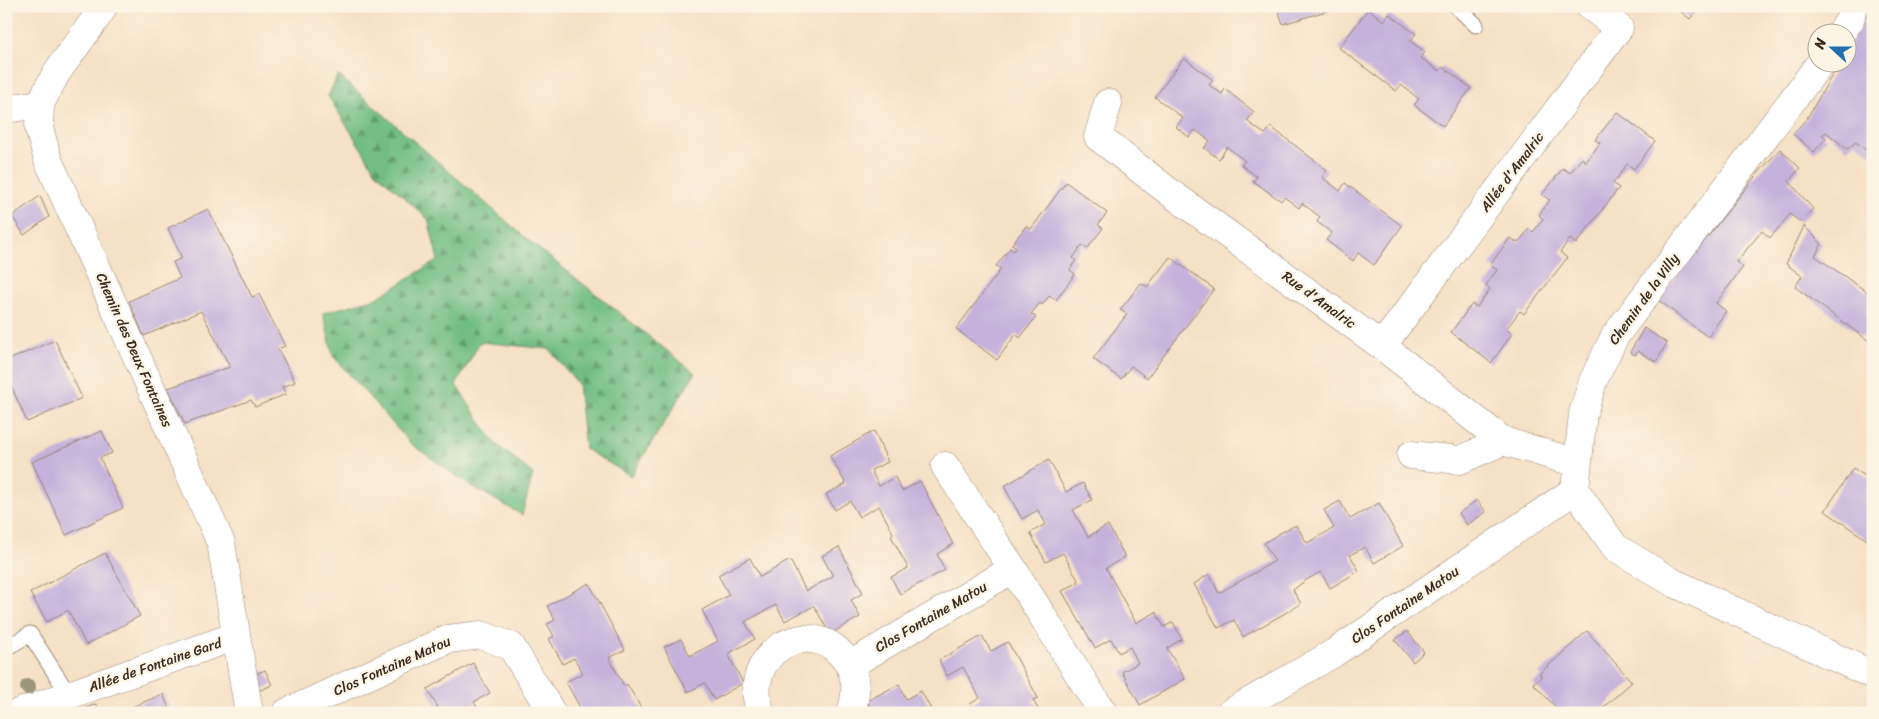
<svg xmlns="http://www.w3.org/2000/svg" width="1879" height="719" viewBox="0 0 1879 719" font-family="Sriracha,sans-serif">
<defs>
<pattern id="forest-firs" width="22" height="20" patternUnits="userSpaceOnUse" patternTransform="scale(1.25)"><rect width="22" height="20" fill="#72bd85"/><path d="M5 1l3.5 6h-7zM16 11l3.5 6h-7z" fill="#5f9a6c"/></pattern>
</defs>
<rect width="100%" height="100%" fill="#fcf5e5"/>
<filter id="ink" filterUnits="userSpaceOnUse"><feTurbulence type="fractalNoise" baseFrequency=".02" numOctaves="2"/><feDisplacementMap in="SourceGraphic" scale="10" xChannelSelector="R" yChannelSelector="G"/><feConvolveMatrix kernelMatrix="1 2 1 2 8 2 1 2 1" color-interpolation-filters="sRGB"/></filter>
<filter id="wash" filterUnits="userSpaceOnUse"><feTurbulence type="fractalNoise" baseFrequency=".0096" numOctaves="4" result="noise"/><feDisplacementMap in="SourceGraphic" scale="20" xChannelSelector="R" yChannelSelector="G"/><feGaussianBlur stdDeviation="1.12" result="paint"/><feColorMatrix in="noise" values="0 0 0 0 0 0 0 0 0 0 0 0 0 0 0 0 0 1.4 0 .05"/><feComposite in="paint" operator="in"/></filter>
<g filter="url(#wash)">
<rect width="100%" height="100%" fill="#f5e1c5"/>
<path fill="url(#forest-firs)" stroke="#567452" d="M 338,75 L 528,240 L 695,373 L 631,476 L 585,449 L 578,384 L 549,349 L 480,342 L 456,385 L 494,442 L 533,474 L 522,515 L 468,484 L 411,444 L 333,356 L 323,313 L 377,298 L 438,260 L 428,219 L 376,172 L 328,96 Z"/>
<g id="blocks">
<g fill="#c4b2dc">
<path d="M 1277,6 L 1329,6 L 1330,10 L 1283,24 Z"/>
<path d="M 1673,6 L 1700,6 L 1690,19 Z"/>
<path d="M 1368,9 L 1384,21 L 1389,14 L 1416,34 L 1410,41 L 1425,52 L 1421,58 L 1439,71 L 1443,67 L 1471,88 L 1443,126 L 1414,105 L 1419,99 L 1401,85 L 1396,91 L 1339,48 Z"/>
<path d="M 1868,12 L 1873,14 L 1873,60 L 1869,69 L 1873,72 L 1873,156 L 1856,142 L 1847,149 L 1826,132 L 1822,135 L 1826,138 L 1814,152 L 1793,134 L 1807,118 L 1840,62 L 1846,62 L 1846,51 Z"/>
<path d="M 1184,58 L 1213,80 L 1209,85 L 1222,94 L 1225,89 L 1254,112 L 1247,121 L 1256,128 L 1265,134 L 1271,127 L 1327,170 L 1322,177 L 1340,191 L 1345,183 L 1402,226 L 1374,265 L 1358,253 L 1353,261 L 1326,240 L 1332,233 L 1317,222 L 1320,217 L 1302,203 L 1299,208 L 1284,197 L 1281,201 L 1253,181 L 1257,177 L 1241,165 L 1245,161 L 1227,147 L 1219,159 L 1204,148 L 1210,141 L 1195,130 L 1189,137 L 1176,127 L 1183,118 L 1155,97 Z"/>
<path d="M 1617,112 L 1655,141 L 1634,169 L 1627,164 L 1618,177 L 1613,183 L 1619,188 L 1576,244 L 1570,239 L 1560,252 L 1567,258 L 1524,314 L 1520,311 L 1506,329 L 1512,334 L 1491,363 L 1451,332 L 1472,304 L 1477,307 L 1490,289 L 1486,285 L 1497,270 L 1490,265 L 1510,238 L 1518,243 L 1529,229 L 1533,232 L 1543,219 L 1539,215 L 1550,200 L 1542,195 L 1563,168 L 1570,173 L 1582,158 L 1586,162 L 1600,143 L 1595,140 Z"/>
<path d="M 1780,149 L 1800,168 L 1789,181 L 1813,209 L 1800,222 L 1790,214 L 1770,238 L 1762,231 L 1736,262 L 1743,267 L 1716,303 L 1726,311 L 1708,337 L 1658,300 L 1754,178 Z"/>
<path d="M 1066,182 L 1107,213 L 1098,225 L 1103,228 L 1087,249 L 1082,245 L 1073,258 L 1076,260 L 1070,270 L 1075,274 L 1056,300 L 1049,296 L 1042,305 L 1040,303 L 1031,314 L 1036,317 L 1020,338 L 1016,334 L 997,360 L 956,329 L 1001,269 L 996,266 L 1010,248 L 1014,251 L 1016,247 L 1012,244 L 1026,226 L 1031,229 Z"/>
<path d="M 40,196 L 49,217 L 24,235 L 12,216 Z"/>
<path d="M 208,209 L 252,297 L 259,294 L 285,346 L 278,349 L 295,382 L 282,387 L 286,394 L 255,407 L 251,400 L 185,424 L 168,388 L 230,367 L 201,311 L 144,336 L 129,301 L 180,278 L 173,262 L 182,258 L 168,228 Z"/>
<path d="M 1804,226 L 1822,244 L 1815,256 L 1873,296 L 1873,344 L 1795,287 L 1802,276 L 1786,264 Z"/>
<path d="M 1170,257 L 1214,289 L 1147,378 L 1131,366 L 1121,379 L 1093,359 L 1127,314 L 1120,310 L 1141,283 L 1147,287 Z"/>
<path d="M 1644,328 L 1667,343 L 1656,362 L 1638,351 L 1635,355 L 1630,352 Z"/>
<path d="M 55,340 L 82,398 L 27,422 L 6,374 L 6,361 Z"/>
<path d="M 102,431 L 112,453 L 100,458 L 123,508 L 66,535 L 32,462 Z"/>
<path d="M 874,431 L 888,462 L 871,470 L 879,486 L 895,477 L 902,491 L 920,481 L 953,544 L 937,554 L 945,570 L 900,594 L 891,577 L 908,568 L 891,536 L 893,533 L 879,506 L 859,517 L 850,501 L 835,510 L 826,494 L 846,484 L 830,456 Z"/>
<path d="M 1049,460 L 1066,492 L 1083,483 L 1092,500 L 1073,510 L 1088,537 L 1108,525 L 1125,557 L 1106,568 L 1136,623 L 1156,612 L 1164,627 L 1173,622 L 1182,639 L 1167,648 L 1185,679 L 1140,705 L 1122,672 L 1138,663 L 1130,647 L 1119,653 L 1111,639 L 1095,648 L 1062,591 L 1079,582 L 1071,567 L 1063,553 L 1046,562 L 1030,533 L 1046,524 L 1038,510 L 1022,519 L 1004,486 Z"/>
<path d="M 1853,468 L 1873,481 L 1873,544 L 1825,511 Z"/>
<path d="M 1477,500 L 1486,512 L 1467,525 L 1459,513 Z"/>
<path d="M 1340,501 L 1350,519 L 1379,503 L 1403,546 L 1374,563 L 1365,547 L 1350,555 L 1359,571 L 1330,588 L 1321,572 L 1306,580 L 1293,590 L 1301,604 L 1243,637 L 1234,620 L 1218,628 L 1194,584 L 1209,574 L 1219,593 L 1275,561 L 1264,543 L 1280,533 L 1296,525 L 1307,543 L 1334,528 L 1324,510 Z"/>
<path d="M 839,547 L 863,593 L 851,600 L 860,617 L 830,634 L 814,606 L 785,621 L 776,605 L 745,622 L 755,639 L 728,654 L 743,683 L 714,700 L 705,683 L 688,692 L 664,647 L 681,639 L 690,656 L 718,641 L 702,610 L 729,595 L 718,575 L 750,558 L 760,577 L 790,560 L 806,591 L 833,576 L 822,556 Z"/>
<path d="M 105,553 L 140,616 L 86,645 L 68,610 L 47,622 L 30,593 Z"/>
<path d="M 589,583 L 625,650 L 609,658 L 624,686 L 627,684 L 644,713 L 583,713 L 566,682 L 583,673 L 574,658 L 563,664 L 549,639 L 554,636 L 547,624 L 555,620 L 547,606 Z"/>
<path d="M 1407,631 L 1424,652 L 1413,662 L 1395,640 Z"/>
<path d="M 1587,631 L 1632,682 L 1597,713 L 1561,713 L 1533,683 L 1542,676 L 1539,674 Z"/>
<path d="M 982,636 L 991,651 L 1008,642 L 1038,698 L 1033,700 L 1039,711 L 1036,713 L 975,713 L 970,704 L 980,698 L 963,667 L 947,676 L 939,660 Z"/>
<path d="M 473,663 L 490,693 L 474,702 L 480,713 L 441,713 L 427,689 Z"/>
<path d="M 265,670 L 272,685 L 258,691 L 256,674 Z"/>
<path d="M 899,684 L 906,699 L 921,691 L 933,713 L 874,713 L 867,701 Z"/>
<path d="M 163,694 L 171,713 L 117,713 Z"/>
<path d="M 96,704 L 100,713 L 79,713 L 78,711 Z"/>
</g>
</g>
</g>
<g filter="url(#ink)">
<use href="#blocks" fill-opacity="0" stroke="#988672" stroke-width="1"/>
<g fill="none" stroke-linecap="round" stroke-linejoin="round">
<defs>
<g id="lane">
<path d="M 1456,6 L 1476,25"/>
<path d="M 6,648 L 30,634 L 69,695"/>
</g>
<g id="street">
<path d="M 103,6 L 101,11 L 57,72 L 40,104 L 39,128 L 48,160 L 221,543 L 249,713"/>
<path d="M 1841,32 L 1850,20 L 1853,6"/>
<path d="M 1821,62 L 1615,336 L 1593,381 L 1583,413 L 1575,490 L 1615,547 L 1672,582 L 1873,675"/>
<path d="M 1108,103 L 1098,137 L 1172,194 L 1382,346 L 1503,441 L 1577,463"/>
<path d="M 6,109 L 40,104"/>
<path d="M 1382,346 L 1619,28 L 1590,6"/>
<path d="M 1411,455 L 1460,460 L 1503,441"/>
<path d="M 945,466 L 1013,569 L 1103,713"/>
<path d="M 850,665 L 1013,569"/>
<path d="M 18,713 L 236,636"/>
<path d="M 286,713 L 448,639 L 481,635 L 511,646 L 552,713"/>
<path d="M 761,713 C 738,654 810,612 845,659 C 858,676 857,694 851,713"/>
<path d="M 1230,713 L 1334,653 L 1575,490"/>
</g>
</defs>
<use href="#lane" stroke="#988672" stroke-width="17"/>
<use href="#street" stroke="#988672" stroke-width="29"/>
<use href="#lane" stroke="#fff" stroke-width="15"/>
<use href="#street" stroke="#fff" stroke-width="28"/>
</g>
<circle fill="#9a957b" cx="28" cy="687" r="8"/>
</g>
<g text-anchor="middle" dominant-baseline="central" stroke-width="4.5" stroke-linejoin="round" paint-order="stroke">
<g font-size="14" fill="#3b2a1e" stroke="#fcf5e5">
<text transform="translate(1512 172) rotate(-53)">Allée d'Amalric</text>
<text transform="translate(1644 299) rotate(-54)">Chemin de la Villy</text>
<text transform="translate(1319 300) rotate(36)">Rue d'Amalric</text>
<text transform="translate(134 350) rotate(66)">Chemin des Deux Fontaines</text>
<text transform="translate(1405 605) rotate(-34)">Clos Fontaine Matou</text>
<text transform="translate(931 617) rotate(-30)">Clos Fontaine Matou</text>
<text transform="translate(155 665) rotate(-19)">Allée de Fontaine Gard</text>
<text transform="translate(392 666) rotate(-24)">Clos Fontaine Matou</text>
</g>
</g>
<rect width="1879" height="719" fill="none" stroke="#fcf5e5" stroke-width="25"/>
<g transform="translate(1832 48) rotate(291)"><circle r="24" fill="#fcf5e5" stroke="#afa495"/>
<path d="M0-4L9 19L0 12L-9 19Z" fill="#1f6fb2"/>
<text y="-8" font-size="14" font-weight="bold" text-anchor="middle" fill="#3b2a1e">N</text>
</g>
</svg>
